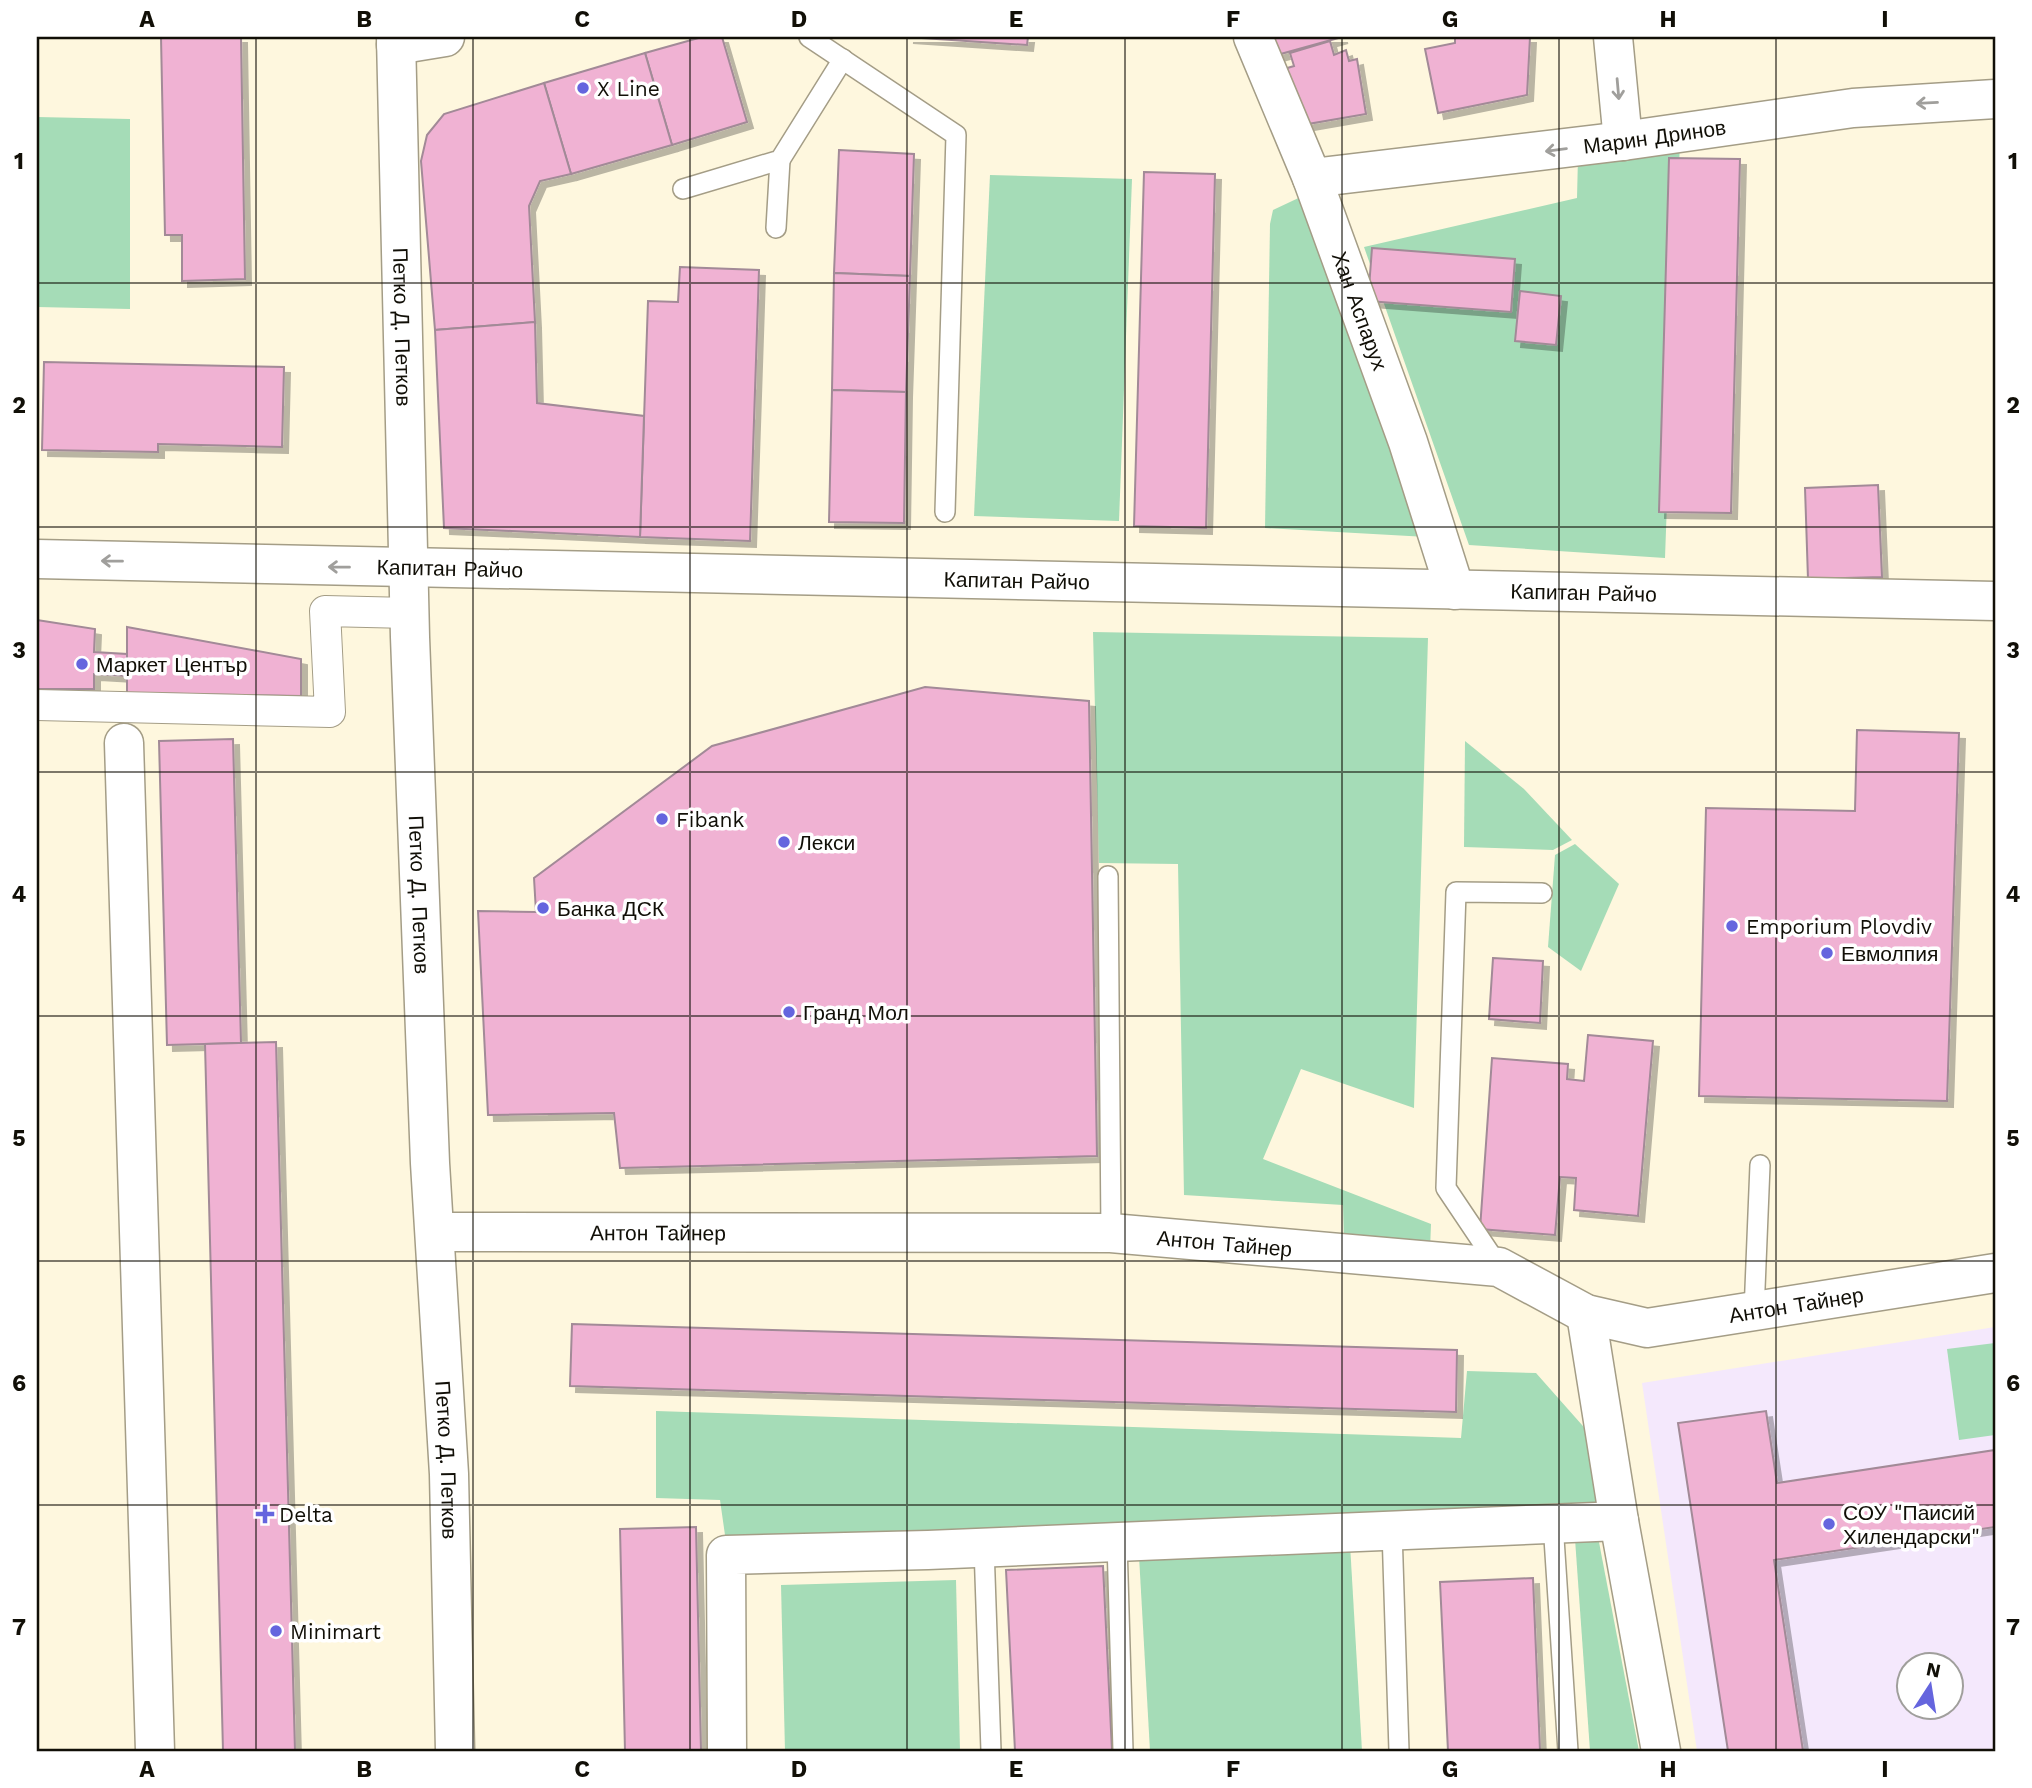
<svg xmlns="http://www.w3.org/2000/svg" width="2032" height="1788" viewBox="0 0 2032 1788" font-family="'Work Sans',sans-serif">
<defs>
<filter id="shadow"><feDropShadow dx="6" dy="6" stdDeviation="0" flood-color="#0004"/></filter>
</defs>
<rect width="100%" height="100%" fill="#fef7de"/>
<path fill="#f4e8fc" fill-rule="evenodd" d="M 1995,1327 L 1995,1751 L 1697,1751 L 1642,1383 ZM 1910,1666 L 1952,1666 L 1952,1708 L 1910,1708 Z"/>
<g fill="#a5dcb7">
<path d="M 37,117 L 130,119 L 130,309 L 37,307 Z"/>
<path d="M 1680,140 L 1665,558 L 1469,545 L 1364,247 L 1577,198 L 1578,157 Z"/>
<path d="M 990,175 L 1132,179 L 1119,521 L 974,516 Z"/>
<path d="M 1307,194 L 1427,537 L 1265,528 L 1270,224 L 1273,210 Z"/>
<path d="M 1093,632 L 1428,638 L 1414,1108 L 1301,1069 L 1263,1159 L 1431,1224 L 1430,1250 L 1344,1243 L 1343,1205 L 1184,1195 L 1178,864 L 1099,863 Z"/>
<path d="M 1465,741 L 1524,789 L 1572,840 L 1553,850 L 1464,847 Z"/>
<path d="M 1575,844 L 1619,884 L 1581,971 L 1548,947 L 1555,855 Z"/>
<path d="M 1995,1343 L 1995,1435 L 1959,1440 L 1947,1349 Z"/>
<path d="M 1467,1371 L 1536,1373 L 1590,1434 L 1599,1502 L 727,1549 L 720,1500 L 656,1498 L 656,1411 L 1461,1438 Z"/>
<path d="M 1598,1537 L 1639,1751 L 1590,1751 L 1575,1539 Z"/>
<path d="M 1350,1544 L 1362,1751 L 1150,1751 L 1139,1556 Z"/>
<path d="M 956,1580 L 960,1751 L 785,1751 L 781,1585 Z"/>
</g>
<g fill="#f0b2d3" stroke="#a28a97" stroke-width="2" filter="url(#shadow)">
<path d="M 161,37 L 241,37 L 245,279 L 182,281 L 182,235 L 165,235 Z"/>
<path d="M 702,37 L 722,37 L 747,122 L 672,145 L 645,53 Z"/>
<path d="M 907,37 L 1028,37 L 1027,45 Z"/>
<path d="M 1269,37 L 1342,37 L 1277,55 Z"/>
<path d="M 1455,37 L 1530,37 L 1527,95 L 1438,113 L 1425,49 L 1455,43 Z"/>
<path d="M 1330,41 L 1334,55 L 1346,50 L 1349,61 L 1357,59 L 1366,114 L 1302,125 L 1284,69 L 1294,66 L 1290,53 Z"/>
<path d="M 645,53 L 672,145 L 571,174 L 544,83 Z"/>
<path d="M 544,83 L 571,174 L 540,181 L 529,206 L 535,322 L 435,330 L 421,161 L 427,135 L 444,114 Z"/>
<path d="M 839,150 L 914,154 L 910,276 L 834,273 Z"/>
<path d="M 1669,158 L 1740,159 L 1731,513 L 1659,512 Z"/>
<path d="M 1144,172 L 1215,174 L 1206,528 L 1134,526 Z"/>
<path d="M 1372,248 L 1515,259 L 1511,312 L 1368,301 Z"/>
<path d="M 680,267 L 759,270 L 750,541 L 640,537 L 648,301 L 678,302 Z"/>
<path d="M 834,273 L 910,276 L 906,392 L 832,390 Z"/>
<path d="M 1520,291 L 1561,296 L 1556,345 L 1515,341 Z"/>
<path d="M 535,322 L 537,403 L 644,416 L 640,537 L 444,528 L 435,330 Z"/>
<path d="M 44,362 L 284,367 L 282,447 L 158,444 L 158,452 L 42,450 Z"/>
<path d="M 832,390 L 906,392 L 904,523 L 829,522 Z"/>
<path d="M 1878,485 L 1882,577 L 1808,579 L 1805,488 Z"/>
<path d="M 37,620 L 95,629 L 94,652 L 127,654 L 127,676 L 94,674 L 94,689 L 37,689 Z"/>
<path d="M 127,627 L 301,659 L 301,696 L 127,693 Z"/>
<path d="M 925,687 L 1089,701 L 1097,1156 L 620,1168 L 614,1113 L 488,1115 L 478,911 L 536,912 L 534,878 L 712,746 Z"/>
<path d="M 1857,730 L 1959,733 L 1947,1101 L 1699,1096 L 1706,808 L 1855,811 Z"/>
<path d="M 233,739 L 241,1043 L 167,1045 L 159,741 Z"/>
<path d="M 1493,958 L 1543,961 L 1540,1023 L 1489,1019 Z"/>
<path d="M 1588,1035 L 1653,1041 L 1638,1216 L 1574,1210 L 1576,1178 L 1560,1177 L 1555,1235 L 1480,1229 L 1492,1058 L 1568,1064 L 1567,1079 L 1584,1081 Z"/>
<path d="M 276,1042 L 295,1751 L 223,1751 L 205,1044 Z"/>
<path d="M 572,1324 L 1457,1350 L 1456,1412 L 570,1386 Z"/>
<path d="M 1766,1411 L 1777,1483 L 1995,1450 L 1995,1527 L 1774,1560 L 1803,1751 L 1728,1751 L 1678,1423 Z"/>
<path d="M 696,1527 L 701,1751 L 625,1751 L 620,1529 Z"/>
<path d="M 1103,1566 L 1112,1751 L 1015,1751 L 1006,1570 Z"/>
<path d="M 1533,1578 L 1540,1751 L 1448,1751 L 1440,1582 Z"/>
</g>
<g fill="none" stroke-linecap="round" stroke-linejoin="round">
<defs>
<g id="service">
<path d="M 809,37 L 956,135 L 945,512"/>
<path d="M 683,189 L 780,160 L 843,59"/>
<path d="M 776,228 L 780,160"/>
<path d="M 1108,876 L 1111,1233"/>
<path d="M 1499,1267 L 1446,1188 L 1456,892 L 1542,893"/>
<path d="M 1754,1313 L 1760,1165"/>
<path d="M 1553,1523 L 1568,1751"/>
<path d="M 1392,1530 L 1399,1751"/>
<path d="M 1117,1542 L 1123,1751"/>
<path d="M 984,1547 L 991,1751"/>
</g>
<path id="pedestrian" d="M 37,705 L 330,712 L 325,611 L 409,613"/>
<g id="minor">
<path id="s1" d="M 1253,37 L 1312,178 L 1408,442 L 1455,590"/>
<path d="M 1613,37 L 1623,141"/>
<path d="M 396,45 L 445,37"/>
<path id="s2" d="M 1312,178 L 1623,141 L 1853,108 L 1995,99"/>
<path d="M 124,743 L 155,1751"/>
<path id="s3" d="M 436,1232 L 1111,1233 L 1499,1267 L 1586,1314 L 1647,1328 L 1995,1273"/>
<path d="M 1586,1314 L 1619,1521 L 1661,1751"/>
<path d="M 727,1751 L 726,1555 L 928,1550 L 1619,1521"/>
</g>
<g id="tertiary">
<path id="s4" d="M 396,37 L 410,637 L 430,1163 L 449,1474 L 455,1751"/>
<path id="s5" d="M 37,559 L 1995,601"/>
</g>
</defs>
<use href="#service" stroke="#a49d86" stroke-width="22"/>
<use href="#pedestrian" stroke="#a49d86" stroke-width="32"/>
<use href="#minor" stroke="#a49d86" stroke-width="41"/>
<use href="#tertiary" stroke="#a49d86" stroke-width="41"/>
<use href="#service" stroke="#fff" stroke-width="19"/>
<use href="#pedestrian" stroke="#fff" stroke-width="30"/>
<use href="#minor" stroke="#fff" stroke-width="38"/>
<use href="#tertiary" stroke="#fff" stroke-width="38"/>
</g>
<defs><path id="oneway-shaft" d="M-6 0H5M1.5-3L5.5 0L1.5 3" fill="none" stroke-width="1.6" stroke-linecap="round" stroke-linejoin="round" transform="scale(1.75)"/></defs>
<g stroke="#a09f9c">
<use href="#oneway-shaft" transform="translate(1618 89) rotate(85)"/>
<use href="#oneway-shaft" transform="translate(1927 103) rotate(177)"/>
<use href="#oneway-shaft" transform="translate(1556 150) rotate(173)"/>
<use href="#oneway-shaft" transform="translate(112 561) rotate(-179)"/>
<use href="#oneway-shaft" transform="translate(339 567) rotate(-179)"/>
</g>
<path fill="none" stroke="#110f07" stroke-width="2" stroke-opacity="0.55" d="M 256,37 L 256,1751M 473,37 L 473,1751M 690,37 L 690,1751M 907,37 L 907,1751M 1125,37 L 1125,1751M 1342,37 L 1342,1751M 1559,37 L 1559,1751M 1776,37 L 1776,1751M 37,283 L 1995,283M 37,527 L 1995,527M 37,772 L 1995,772M 37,1016 L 1995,1016M 37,1261 L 1995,1261M 37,1505 L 1995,1505"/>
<g fill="#6565de" stroke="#fff" stroke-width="2.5">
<circle cx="583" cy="88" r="7"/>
<circle cx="82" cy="664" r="7"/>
<circle cx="662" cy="819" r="7"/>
<circle cx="784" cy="842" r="7"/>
<circle cx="543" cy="908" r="7"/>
<circle cx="1732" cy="926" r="7"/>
<circle cx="1827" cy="953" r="7"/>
<circle cx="789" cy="1012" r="7"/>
<path d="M261.5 1503.5h7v7h7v7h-7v7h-7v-7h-7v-7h7z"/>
<circle cx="1829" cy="1524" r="7"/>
<circle cx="276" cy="1631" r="7"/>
</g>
<g text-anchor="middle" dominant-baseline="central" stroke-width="7" stroke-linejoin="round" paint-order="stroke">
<g font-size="21" fill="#110f07" stroke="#fff" text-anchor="start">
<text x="597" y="88">X Line</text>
<text x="96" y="664">Маркет Център</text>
<text x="676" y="819">Fibank</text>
<text x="798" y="842">Лекси</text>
<text x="557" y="908">Банка ДСК</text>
<text x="1746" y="926">Emporium Plovdiv</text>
<text x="1841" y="953">Евмолпия</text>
<text x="803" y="1012">Гранд Мол</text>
<text x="1843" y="1512">СОУ "Паисий<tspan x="1843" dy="24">Хилендарски"</tspan></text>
<text x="279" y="1514">Delta</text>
<text x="290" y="1631">Minimart</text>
</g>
<g font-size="21" fill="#110f07" stroke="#fff">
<text stroke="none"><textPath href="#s2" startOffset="345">Марин Дринов</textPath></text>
<text stroke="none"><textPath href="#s1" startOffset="294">Хан Аспарух</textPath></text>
<text stroke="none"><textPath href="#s4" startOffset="290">Петко Д. Петков</textPath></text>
<text stroke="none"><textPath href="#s5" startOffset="413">Капитан Райчо</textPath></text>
<text stroke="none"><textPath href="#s5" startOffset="980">Капитан Райчо</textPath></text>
<text stroke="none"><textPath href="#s5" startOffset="1547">Капитан Райчо</textPath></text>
<text stroke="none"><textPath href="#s4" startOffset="858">Петко Д. Петков</textPath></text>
<text stroke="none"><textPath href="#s3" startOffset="222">Антон Тайнер</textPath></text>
<text stroke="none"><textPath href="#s3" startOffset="789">Антон Тайнер</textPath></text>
<text stroke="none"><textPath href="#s3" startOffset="1377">Антон Тайнер</textPath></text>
<text stroke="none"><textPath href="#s4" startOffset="1424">Петко Д. Петков</textPath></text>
</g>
</g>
<rect width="2032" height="1788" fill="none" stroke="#ffffff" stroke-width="77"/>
<g transform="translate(1930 1686) rotate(12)"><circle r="33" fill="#ffffff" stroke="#a09f9c" stroke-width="2"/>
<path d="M0-5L12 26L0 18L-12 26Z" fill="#6565de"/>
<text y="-10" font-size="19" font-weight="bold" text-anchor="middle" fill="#110f07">N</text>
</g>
<rect x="38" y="38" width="1956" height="1712" fill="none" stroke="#110f07" stroke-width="2.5"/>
<g font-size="23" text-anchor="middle" font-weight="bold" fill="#110f07">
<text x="147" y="27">A</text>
<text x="364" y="27">B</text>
<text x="582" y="27">C</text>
<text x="799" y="27">D</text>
<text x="1016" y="27">E</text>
<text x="1233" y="27">F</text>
<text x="1450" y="27">G</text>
<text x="1668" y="27">H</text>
<text x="1885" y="27">I</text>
<text x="19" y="169">1</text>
<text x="2013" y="169">1</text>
<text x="19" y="413">2</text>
<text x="2013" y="413">2</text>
<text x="19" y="658">3</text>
<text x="2013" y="658">3</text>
<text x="19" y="902">4</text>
<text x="2013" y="902">4</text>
<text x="19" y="1146">5</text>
<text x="2013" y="1146">5</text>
<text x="19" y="1391">6</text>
<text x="2013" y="1391">6</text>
<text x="19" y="1635">7</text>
<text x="2013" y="1635">7</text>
<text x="147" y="1777">A</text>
<text x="364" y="1777">B</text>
<text x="582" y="1777">C</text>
<text x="799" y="1777">D</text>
<text x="1016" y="1777">E</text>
<text x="1233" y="1777">F</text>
<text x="1450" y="1777">G</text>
<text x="1668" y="1777">H</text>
<text x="1885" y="1777">I</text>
</g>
</svg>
